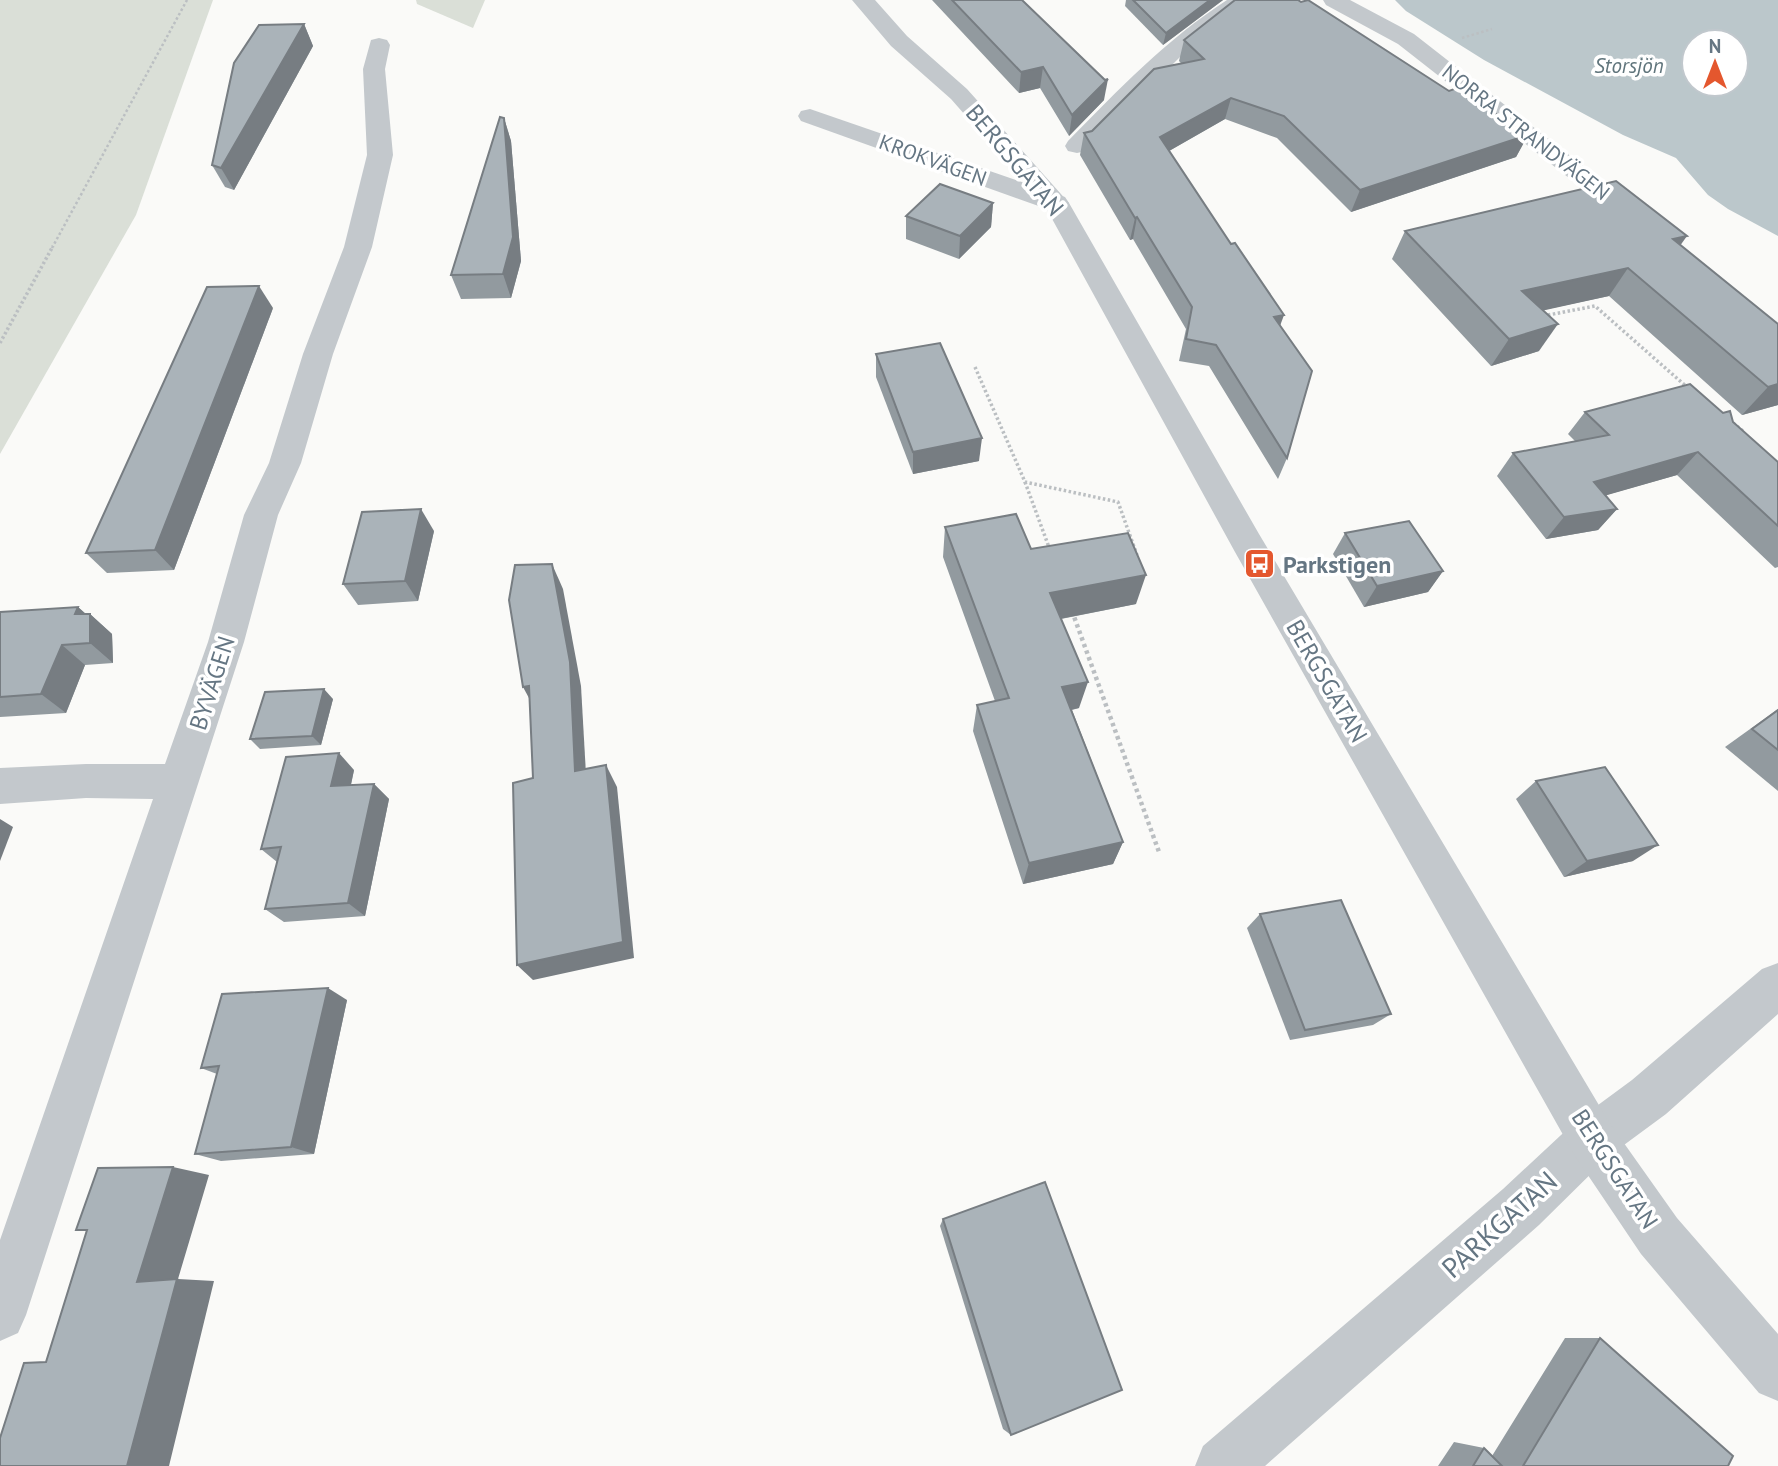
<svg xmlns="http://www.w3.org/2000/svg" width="1778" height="1466" viewBox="0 0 1778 1466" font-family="'PT Sans',sans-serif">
<rect width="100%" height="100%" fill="#fafaf8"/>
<g fill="#dadfd7">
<path d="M 0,0 L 213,0 L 136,215 L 0,454 Z"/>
<path d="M 416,0 L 485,0 L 473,28 L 417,4 Z"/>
</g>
<path fill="#bbc7cb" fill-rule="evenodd" d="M 1395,0 L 1778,0 L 1778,236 L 1728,209 L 1708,195 L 1676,158 L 1623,135 L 1484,60 L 1406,11 ZM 1694,42 L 1736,42 L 1736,84 L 1694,84 Z"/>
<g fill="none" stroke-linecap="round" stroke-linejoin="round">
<g stroke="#bbbfc2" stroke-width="2.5" stroke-dasharray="2.5 2.5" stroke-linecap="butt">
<path d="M 1462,38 L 1492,29"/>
<path d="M 52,248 L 187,0"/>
</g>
<g stroke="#bbbfc2" stroke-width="3.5" stroke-dasharray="2.5 2.5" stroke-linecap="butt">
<path d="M 1543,316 L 1595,306 L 1688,388"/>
<path d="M 0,343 L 53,246"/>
<path d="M 975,367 L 1025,482 L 1118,502 L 1137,555"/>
<path d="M 1733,423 L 1743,431"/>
<path d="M 1025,482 L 1050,550"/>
</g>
<path stroke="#bbbfc2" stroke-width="4.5" stroke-dasharray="3.5 3.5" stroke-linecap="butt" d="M 1072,611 L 1159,852"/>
<g fill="#c3c8cc" fill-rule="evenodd">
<path d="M 1227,0 L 1252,0 L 1183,54 L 1086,151 L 1077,153 L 1068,151 L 1065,146 L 1068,141 C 1118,90 1167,39 1227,0 Z"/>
<path d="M 1323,0 L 1350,0 L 1414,34 L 1651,219 L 1647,225 L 1638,227 L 1629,225 L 1398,44 L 1326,5 Z"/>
<path d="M 379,38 L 387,40 L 390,45 L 385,69 L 393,155 L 372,247 L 333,354 L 301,463 L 278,515 L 244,642 L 26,1315 L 18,1333 L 0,1341 L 0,1240 L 153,799 L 86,798 L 0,804 L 0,768 L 86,764 L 165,764 L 208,642 L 244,515 L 269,463 L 303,354 L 344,247 L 367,155 L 363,69 L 371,40 Z"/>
<path d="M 810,109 L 1065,197 L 1069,203 L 1065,209 L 1056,211 L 1047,209 L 801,121 L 798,116 L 801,111 Z"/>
<path d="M 1778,963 L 1778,1014 L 1666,1114 L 1609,1156 L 1539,1225 L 1265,1466 L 1195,1466 L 1203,1446 L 1503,1189 L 1575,1122 L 1632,1080 L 1762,969 Z"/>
</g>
<path fill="#c3c8cc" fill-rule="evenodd" d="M 852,0 L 875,0 L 907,36 L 967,89 L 1069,203 L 1259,534 L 1609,1122 L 1677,1218 L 1778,1334 L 1778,1401 L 1759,1393 L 1641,1254 L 1575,1156 L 1235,552 L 1045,206 L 951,99 L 891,46 Z"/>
</g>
<g fill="#929a9f">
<path d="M 932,0 L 1022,0 L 1104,100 L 1069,136 L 1040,88 L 1019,93 Z"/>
<path d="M 1126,0 L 1223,0 L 1163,45 L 1125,6 Z"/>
<path d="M 304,24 L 313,46 L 234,190 L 225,187 L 212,165 Z"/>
<path d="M 1184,40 L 1449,91 L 1528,135 L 1516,157 L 1351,212 L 1277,138 L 1225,119 L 1169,151 L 1280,325 L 1287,458 L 1278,479 L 1209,366 L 1179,361 L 1186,329 L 1133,239 L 1130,240 L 1080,155 L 1084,133 L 1092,131 L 1182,64 L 1179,61 Z"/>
<path d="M 504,118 L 511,141 L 521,261 L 511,298 L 461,299 L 451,275 Z"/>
<path d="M 993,203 L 991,227 L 959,259 L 906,239 L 906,216 Z"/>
<path d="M 1405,231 L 1680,245 L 1778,324 L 1778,405 L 1742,415 L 1609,296 L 1543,310 L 1539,351 L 1491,366 L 1392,259 Z"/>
<path d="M 273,308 L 174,570 L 107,573 L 86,553 Z"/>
<path d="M 876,354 L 979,461 L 913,474 L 876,377 Z"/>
<path d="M 1585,412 L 1733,422 L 1778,462 L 1778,567 L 1775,568 L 1677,475 L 1606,495 L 1617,509 L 1598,530 L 1546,539 L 1497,476 L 1513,453 L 1575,441 L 1568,434 Z"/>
<path d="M 945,527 L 1031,549 L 1136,604 L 1061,619 L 1079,708 L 1072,710 L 1123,842 L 1113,864 L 1023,884 L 973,731 L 977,705 L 995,701 L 943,557 Z"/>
<path d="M 434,531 L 418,601 L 358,605 L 343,584 Z"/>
<path d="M 1345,533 L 1443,571 L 1428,592 L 1364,607 L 1333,554 Z"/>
<path d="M 78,607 L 86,614 L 90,614 L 112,634 L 113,663 L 85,665 L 66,713 L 0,717 L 0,612 Z"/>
<path d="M 333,699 L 321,745 L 260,749 L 250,739 Z"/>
<path d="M 1778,709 L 1778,791 L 1725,747 Z"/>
<path d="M 354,770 L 351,785 L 374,784 L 389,799 L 365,916 L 284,922 L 265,909 L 277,862 L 261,849 Z"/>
<path d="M 1536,781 L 1633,861 L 1564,877 L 1516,799 Z"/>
<path d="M 1260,914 L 1391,1014 L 1373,1025 L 1290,1040 L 1247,928 Z"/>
<path d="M 347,1000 L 314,1154 L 221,1161 L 195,1154 L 217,1074 L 201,1068 Z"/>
<path d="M 943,1219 L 1011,1435 L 1003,1429 L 940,1226 Z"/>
<path d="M 1565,1338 L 1600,1338 L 1728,1466 L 1438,1466 L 1454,1442 L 1484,1448 L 1492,1456 Z"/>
</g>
<g fill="#777d82">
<path d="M 1210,0 L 1223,0 L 1163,45 L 1166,33 Z"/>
<path d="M 304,24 L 313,46 L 234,190 L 221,168 Z"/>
<path d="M 1043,67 L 1040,88 L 1019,93 L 1021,72 Z"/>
<path d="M 1108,79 L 1104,100 L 1069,136 L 1072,115 Z"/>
<path d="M 1231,98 L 1225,119 L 1155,159 L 1160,137 Z"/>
<path d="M 504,118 L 511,141 L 521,261 L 511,298 L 503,274 Z"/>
<path d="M 1528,135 L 1516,157 L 1351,212 L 1360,190 Z"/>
<path d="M 993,203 L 991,227 L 959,259 L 960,236 Z"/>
<path d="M 1137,217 L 1133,239 L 1130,240 L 1135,218 Z"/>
<path d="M 1687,236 L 1667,264 L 1673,239 Z"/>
<path d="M 1628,268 L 1609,296 L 1505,319 L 1522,291 Z"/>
<path d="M 259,286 L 273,308 L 174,570 L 155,550 Z"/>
<path d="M 1284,315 L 1276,337 L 1274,317 Z"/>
<path d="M 1558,324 L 1539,351 L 1491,366 L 1509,339 Z"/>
<path d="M 1778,384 L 1778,405 L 1742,415 L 1768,387 Z"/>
<path d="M 982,438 L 979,461 L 913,474 L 913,452 Z"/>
<path d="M 1698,452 L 1677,475 L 1576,504 L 1594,482 Z"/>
<path d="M 421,509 L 434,531 L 418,601 L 405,581 Z"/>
<path d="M 1617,509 L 1598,530 L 1546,539 L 1564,517 Z"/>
<path d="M 552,564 L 563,589 L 581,686 L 587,792 L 575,771 Z"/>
<path d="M 1443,571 L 1428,592 L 1364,607 L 1377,586 Z"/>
<path d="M 1146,575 L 1136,604 L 1044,622 L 1050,593 Z"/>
<path d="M 78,607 L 90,618 L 90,614 L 112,634 L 113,663 L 90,643 L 75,614 Z"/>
<path d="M 62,645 L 85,665 L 66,713 L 41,694 Z"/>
<path d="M 1088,682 L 1079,708 L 1055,713 L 1062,687 Z"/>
<path d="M 529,686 L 536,711 L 523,687 Z"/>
<path d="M 324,689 L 333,699 L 321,745 L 312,736 Z"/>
<path d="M 339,753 L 354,770 L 347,802 L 331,786 Z"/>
<path d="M 606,765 L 617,787 L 634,958 L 533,980 L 517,965 Z"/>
<path d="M 374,784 L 389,799 L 365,916 L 348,903 Z"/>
<path d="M 0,819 L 13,827 L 0,861 Z"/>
<path d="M 1123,842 L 1113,864 L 1023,884 L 1029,863 Z"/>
<path d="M 1658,845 L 1633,861 L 1564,877 L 1587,861 Z"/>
<path d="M 328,988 L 347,1000 L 314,1154 L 291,1147 Z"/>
<path d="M 173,1167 L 209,1175 L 178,1279 L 214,1281 L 169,1466 L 127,1466 L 137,1282 Z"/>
</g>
<g fill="#aab3b9" stroke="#777d82" stroke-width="2">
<path d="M 952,0 L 1022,0 L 1105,80 L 1108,79 L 1072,115 L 1043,67 L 1021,72 Z"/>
<path d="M 1133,0 L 1210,0 L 1166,33 Z"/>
<path d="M 1235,0 L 1298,0 L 1301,2 L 1308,0 L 1449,91 L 1457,88 L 1528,135 L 1360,190 L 1284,116 L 1231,98 L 1160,137 L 1231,244 L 1235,243 L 1284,315 L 1274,317 L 1312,371 L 1287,458 L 1216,345 L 1186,339 L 1192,307 L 1137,217 L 1135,218 L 1084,133 L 1092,131 L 1154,69 L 1204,59 L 1184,40 Z"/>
<path d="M 304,24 L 221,168 L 212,165 L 234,63 L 259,25 Z"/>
<path d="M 500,117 L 504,118 L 513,237 L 503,274 L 451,275 Z"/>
<path d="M 1616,181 L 1687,236 L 1673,239 L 1778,324 L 1778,384 L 1768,387 L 1628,268 L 1522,291 L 1558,324 L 1509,339 L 1405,231 Z"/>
<path d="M 940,184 L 993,203 L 960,236 L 906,216 Z"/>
<path d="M 259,286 L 155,550 L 86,553 L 207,287 Z"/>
<path d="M 940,343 L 982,438 L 913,452 L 876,354 Z"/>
<path d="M 1690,384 L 1723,413 L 1730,411 L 1733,422 L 1778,462 L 1778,526 L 1698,452 L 1594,482 L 1617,509 L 1564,517 L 1513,453 L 1609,435 L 1585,412 Z"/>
<path d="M 421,509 L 405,581 L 343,584 L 362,512 Z"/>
<path d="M 1016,514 L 1031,549 L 1128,533 L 1146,575 L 1050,593 L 1088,682 L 1062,687 L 1123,842 L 1029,863 L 977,705 L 1009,698 L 945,527 Z"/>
<path d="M 1409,521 L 1443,571 L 1377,586 L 1345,533 Z"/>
<path d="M 552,564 L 570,662 L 575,771 L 606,765 L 623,942 L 517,965 L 513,783 L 533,778 L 529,686 L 523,687 L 509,600 L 515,565 Z"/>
<path d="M 78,607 L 75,614 L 90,614 L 90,643 L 62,645 L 41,694 L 0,697 L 0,612 Z"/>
<path d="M 324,689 L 312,736 L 250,739 L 265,692 Z"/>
<path d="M 1778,710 L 1778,750 L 1752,729 Z"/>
<path d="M 339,753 L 331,786 L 374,784 L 348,903 L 265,909 L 281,847 L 261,849 L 286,757 Z"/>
<path d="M 1605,767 L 1658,845 L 1587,861 L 1536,781 Z"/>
<path d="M 1341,900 L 1391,1014 L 1305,1030 L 1260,914 Z"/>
<path d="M 328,988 L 291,1147 L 195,1154 L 219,1066 L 201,1068 L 222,994 Z"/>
<path d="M 173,1167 L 137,1282 L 177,1279 L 127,1466 L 0,1466 L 0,1438 L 24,1363 L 46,1362 L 87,1230 L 76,1230 L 98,1168 Z"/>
<path d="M 1045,1182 L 1122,1390 L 1011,1435 L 943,1219 Z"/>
<path d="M 1600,1338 L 1733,1456 L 1728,1466 L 1523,1466 Z"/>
<path d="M 1484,1448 L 1502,1466 L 1473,1466 Z"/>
</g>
<defs>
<symbol id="bus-square" viewBox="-11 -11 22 22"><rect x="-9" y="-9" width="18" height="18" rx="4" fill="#e4572e" stroke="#fff"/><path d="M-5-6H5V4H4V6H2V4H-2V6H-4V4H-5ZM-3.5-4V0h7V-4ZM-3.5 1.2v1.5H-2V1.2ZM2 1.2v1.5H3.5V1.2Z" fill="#fff"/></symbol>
</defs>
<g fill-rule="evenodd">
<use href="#bus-square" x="1242" y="546" width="35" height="35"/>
</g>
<g text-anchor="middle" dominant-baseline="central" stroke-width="7" stroke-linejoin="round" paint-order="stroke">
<g font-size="21" font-style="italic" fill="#60757c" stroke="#fff">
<text x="1629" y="65">Storsjön</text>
</g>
<g font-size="21" fill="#657683" stroke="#fff">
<text transform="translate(1526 132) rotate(38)">NORRA STRANDVÄGEN</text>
<text transform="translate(933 160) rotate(20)">KROKVÄGEN</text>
</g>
<g font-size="24" fill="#657683" stroke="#fff">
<text transform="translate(1015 160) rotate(50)">BERGSGATAN</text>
<text transform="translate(1327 681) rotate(60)">BERGSGATAN</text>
<text transform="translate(212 683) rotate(-72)">BYVÄGEN</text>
<text transform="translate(1615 1169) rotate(57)">BERGSGATAN</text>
</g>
<g font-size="24" font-weight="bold" fill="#657683" stroke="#fff" text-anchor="start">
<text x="1283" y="564">Parkstigen</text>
</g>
<g font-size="28" fill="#657683" stroke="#fff">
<text transform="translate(1499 1224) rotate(-42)">PARKGATAN</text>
</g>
</g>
<g transform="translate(1715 63)"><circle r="33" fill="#ffffff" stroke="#c1c8cd" stroke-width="2"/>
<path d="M0-5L12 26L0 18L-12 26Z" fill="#e4572e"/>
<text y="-10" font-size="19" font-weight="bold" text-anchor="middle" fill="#657683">N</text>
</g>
</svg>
